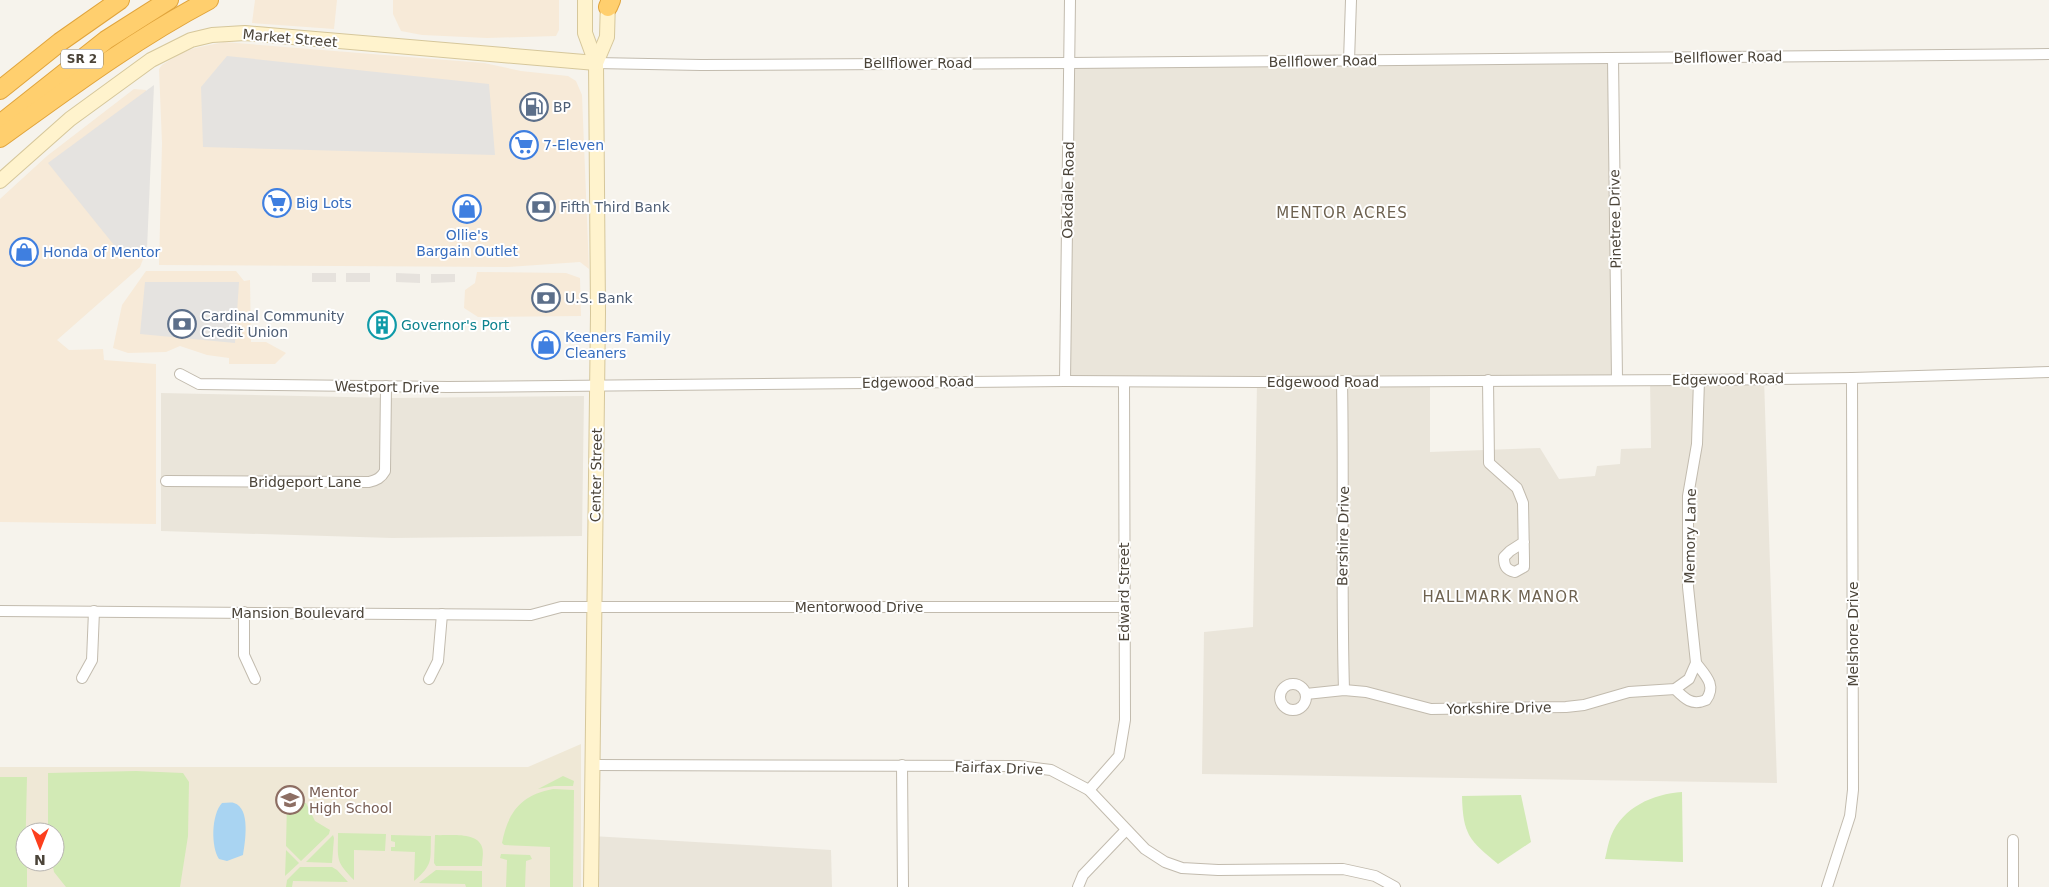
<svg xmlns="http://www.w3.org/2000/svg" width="2049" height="887" viewBox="0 0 2049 887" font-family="'DejaVu Sans',sans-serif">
<rect width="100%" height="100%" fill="#f6f3ec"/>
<g fill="#eae5da">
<path d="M 1613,58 L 1617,379 L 1430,381 L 1430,452 L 1540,448 L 1559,479 L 1595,476 L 1597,466 L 1620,464 L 1621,449 L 1651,448 L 1650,379 L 1764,378 L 1777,783 L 1202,774 L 1204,632 L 1253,627 L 1257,382 L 1065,381 L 1070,63 Z"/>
<path d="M 161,393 L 394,398 L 584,396 L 582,536 L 392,538 L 161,531 Z"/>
<path d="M 592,836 L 831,850 L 832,887 L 591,887 Z"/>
</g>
<g fill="#f7ead8">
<path d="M 255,0 L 337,0 L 334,29 L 252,23 Z"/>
<path d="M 393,0 L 559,0 L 559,30 L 556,36 L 487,38 L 422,35 L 401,31 L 393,14 Z"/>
<path d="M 224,42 L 484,63 L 521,71 L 568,76 L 576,81 L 582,95 L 589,269 L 580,262 L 508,267 L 159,265 L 162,143 L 159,69 L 162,65 L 181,53 L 195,48 Z"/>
<path d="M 134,89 L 146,90 L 147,249 L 140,267 L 57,340 L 69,350 L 103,349 L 104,360 L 156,364 L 156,524 L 0,522 L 0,199 L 47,156 Z"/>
<path d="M 146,271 L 236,271 L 244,281 L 250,280 L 251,342 L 266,342 L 286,353 L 275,364 L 229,364 L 229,358 L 207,355 L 180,346 L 166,352 L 128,353 L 113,348 L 122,305 Z"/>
<path d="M 477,272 L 566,273 L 580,278 L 581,316 L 478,317 L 464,308 L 465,290 L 475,283 Z"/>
</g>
<g fill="#e6e2dd">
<rect x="312" y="273" width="24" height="9"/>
<rect x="346" y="273" width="24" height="9"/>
<path d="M 396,273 L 420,274 L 420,283 L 396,282 Z"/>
<path d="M 431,274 L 455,274 L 455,282 L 431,283 Z"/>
</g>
<path fill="#efe8d6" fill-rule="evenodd" d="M 581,744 L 581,887 L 0,887 L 0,767 L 528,767 ZM 25,832 L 55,832 L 55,862 L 25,862 Z"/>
<g fill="#d2eab5">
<path d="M 136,771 L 183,773 L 189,782 L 188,836 L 180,887 L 66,887 L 54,872 L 52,862 L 55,862 L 55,832 L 48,832 L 48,773 Z"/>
<path d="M 563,776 L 574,781 L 573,786 L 554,786 L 538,789 Z"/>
<path d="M 0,777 L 27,777 L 25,862 L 27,862 L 27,887 L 0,887 Z"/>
<path d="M 553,789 L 574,790 L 573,887 L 550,887 L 550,847 L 504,845 L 502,843 C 508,812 521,795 553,789 Z"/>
<path d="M 1682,792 L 1683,862 L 1605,859 C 1607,851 1608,843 1611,836 C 1623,807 1653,794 1682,792 Z"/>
<path d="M 1521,795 L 1531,842 L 1498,864 C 1469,840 1463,835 1462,796 Z"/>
<path d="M 287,802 L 306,803 L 315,821 L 330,830 L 329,834 L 301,861 L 286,846 Z"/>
<path d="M 338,833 L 386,834 L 385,851 L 354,850 L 354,880 C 335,861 338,859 338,833 Z"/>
<path d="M 333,835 L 334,838 L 332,863 L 306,862 Z"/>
<path d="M 391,835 L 431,836 C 430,860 434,864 414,881 L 415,852 L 391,851 L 391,847 L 395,847 L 395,842 L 391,841 Z"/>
<path d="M 435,835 C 448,836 477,831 482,847 C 484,853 482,860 482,866 L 436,866 L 434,863 Z"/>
<path d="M 286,850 L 299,863 L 285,876 Z"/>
<path d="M 501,854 L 530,855 L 532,859 L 526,861 L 525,887 L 506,887 L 507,860 L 500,858 Z"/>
<path d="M 300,867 L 332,867 L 337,870 L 348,882 L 293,881 L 292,887 L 286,887 L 287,880 Z"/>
<path d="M 436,870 L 482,871 L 482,887 L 466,887 L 465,884 L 419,883 Z"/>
</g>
<g fill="#e5e3e0">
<path d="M 227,56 L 489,84 L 495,155 L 203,147 L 201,87 Z"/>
<path d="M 154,85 L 147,249 L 118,250 L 48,163 Z"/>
<path d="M 145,282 L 239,282 L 235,343 L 140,334 Z"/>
</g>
<path fill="#a9d4f2" d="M 222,803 C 226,803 231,802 234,803 C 251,808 245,843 243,855 L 227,861 L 219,859 C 211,847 211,815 222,803 Z"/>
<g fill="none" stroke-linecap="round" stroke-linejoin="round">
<defs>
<g id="street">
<path d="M 1613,58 L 1617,379"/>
<path d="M 1349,61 L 1351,0"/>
<path d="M 596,63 L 701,65 L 1070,63 L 2049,54"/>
<path d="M 180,374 L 199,384 L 448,387 L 1065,381 L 1258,382 L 1699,380 L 1852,378 L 2049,372"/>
<path d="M 1488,380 L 1489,463 L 1517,488 L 1523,503 L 1524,559 L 1524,567 L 1515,572 C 1506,570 1504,566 1504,557 L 1510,551 L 1524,542"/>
<path d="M 1065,381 L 1070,0"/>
<path d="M 1342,381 C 1344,484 1341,587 1344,690"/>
<path d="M 166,481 L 369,482 C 377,480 381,478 385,471 L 386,386"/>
<path d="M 0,611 L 531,615 L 561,607 L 1124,607"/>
<path d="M 244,612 L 244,655 L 255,679"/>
<path d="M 82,678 L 92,660 L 94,611"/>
<path d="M 429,679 L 438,661 L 442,614"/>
<circle cx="1293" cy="697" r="13"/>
<path d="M 1675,689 C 1685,699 1692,706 1706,700 C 1717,685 1705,675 1696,663"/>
<path d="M 1306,694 L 1344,690 L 1366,692 L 1431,709 L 1566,707 L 1584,705 L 1629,692 L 1675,689 L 1689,679 L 1696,663 L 1688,587 L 1688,496 L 1697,444 L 1699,380"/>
<path d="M 593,765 L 1019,766 L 1051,770 L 1089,790 L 1145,849 L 1165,862 L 1182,868 L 1218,870 L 1343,869 L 1375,876 L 1395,887"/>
<path d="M 902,765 L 903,887"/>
<path d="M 1089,790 L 1119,756 L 1125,720 L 1124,382"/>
<path d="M 1078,887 L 1083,875 L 1126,830"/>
<path d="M 1827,887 L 1850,816 L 1853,790 L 1852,378"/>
<path d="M 2013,887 L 2013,840"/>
</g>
<g id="secondary">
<path d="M 585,0 L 585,33 L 596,63 L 598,313 L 591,887"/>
<path d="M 596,63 L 607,37 L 608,0"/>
<path d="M 0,181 L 70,119 L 151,60 L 191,40 L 212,35 L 245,33 L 596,63"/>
</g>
<g id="highway">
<path d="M 608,7 L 611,0"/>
<path d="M 0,90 L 60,42 L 120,0"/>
<path d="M 0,124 L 106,40 L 169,0"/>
<path d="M 0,138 C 68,89 135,39 209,0"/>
</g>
</defs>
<use href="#street" stroke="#c2bbae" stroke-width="12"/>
<use href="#secondary" stroke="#d6c79b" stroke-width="16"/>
<use href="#highway" stroke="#e0a43c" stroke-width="20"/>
<use href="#street" stroke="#fff" stroke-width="10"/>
<use href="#secondary" stroke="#fff3cd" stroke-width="14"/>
<use href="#highway" stroke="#ffcf6e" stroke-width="18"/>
</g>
<defs>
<symbol id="fuel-ring" viewBox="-11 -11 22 22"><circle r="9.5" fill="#fff" stroke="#5c6f8a" stroke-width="1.5"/><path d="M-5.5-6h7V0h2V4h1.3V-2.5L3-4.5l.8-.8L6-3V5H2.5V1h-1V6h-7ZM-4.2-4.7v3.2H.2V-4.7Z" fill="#5c6f8a"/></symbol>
<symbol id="supermarket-ring" viewBox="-11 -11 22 22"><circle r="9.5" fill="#fff" stroke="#3f7fe0" stroke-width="1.5"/><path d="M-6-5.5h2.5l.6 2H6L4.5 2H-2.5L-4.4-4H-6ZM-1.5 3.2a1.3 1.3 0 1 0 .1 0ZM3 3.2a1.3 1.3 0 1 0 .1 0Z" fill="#3f7fe0"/></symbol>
<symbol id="bank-ring" viewBox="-11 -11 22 22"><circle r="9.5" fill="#fff" stroke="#5c6f8a" stroke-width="1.5"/><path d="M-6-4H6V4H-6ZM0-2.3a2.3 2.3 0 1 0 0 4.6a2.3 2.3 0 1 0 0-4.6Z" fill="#5c6f8a"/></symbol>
<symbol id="shop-ring" viewBox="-11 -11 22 22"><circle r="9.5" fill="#fff" stroke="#3f7fe0" stroke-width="1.5"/><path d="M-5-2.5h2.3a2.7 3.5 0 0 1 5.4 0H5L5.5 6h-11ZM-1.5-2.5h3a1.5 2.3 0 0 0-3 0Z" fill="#3f7fe0"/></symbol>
<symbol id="building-ring" viewBox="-11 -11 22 22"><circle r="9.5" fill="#fff" stroke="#0f9aa8" stroke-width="1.5"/><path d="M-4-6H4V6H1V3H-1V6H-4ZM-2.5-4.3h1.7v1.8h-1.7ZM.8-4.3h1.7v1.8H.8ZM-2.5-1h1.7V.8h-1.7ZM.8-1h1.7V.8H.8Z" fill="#0f9aa8"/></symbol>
<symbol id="school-ring" viewBox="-11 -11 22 22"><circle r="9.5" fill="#fff" stroke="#8d6e63" stroke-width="1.5"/><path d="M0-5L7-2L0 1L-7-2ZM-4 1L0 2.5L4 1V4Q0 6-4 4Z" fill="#8d6e63"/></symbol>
</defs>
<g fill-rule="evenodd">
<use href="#fuel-ring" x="518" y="91" width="32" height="32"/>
<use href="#supermarket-ring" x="508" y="129" width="32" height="32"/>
<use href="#supermarket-ring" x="261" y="187" width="32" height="32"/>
<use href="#bank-ring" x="525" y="191" width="32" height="32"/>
<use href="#shop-ring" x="451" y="193" width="32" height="32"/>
<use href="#shop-ring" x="8" y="236" width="32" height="32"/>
<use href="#bank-ring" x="530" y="282" width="32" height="32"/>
<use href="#bank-ring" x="166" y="308" width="32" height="32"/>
<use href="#building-ring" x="366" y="309" width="32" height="32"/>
<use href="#shop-ring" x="530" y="329" width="32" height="32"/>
<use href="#school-ring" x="274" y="784" width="32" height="32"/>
</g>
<g text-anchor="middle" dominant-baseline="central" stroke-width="4" stroke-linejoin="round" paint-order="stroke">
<rect fill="#fff" stroke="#817c74" stroke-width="1" x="61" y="49.5" width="42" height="19" rx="4"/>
<g font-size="12" font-weight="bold" fill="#4b4439">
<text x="82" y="59">SR 2</text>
</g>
<g font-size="14" fill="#4b4439" stroke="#fff">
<text transform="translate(290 38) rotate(5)">Market Street</text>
<text transform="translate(1728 57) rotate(-1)">Bellflower Road</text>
<text transform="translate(1323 61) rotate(-1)">Bellflower Road</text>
<text x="918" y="63">Bellflower Road</text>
<text transform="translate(1068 190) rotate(-89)">Oakdale Road</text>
<text transform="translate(1615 219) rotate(-91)">Pinetree Drive</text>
<text transform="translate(1728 379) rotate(-1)">Edgewood Road</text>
<text transform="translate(918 382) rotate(-1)">Edgewood Road</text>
<text x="1323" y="382">Edgewood Road</text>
<text transform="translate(387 387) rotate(1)">Westport Drive</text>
<text transform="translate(596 475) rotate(-89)">Center Street</text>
<text x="305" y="482">Bridgeport Lane</text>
<text transform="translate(1343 536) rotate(-89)">Bershire Drive</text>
<text transform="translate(1690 536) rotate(-89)">Memory Lane</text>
<text transform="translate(1124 592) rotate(-90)">Edward Street</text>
<text x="859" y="607">Mentorwood Drive</text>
<text x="298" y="613">Mansion Boulevard</text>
<text transform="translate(1853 634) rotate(-90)">Melshore Drive</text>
<text transform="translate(1499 708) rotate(-1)">Yorkshire Drive</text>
<text transform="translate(999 768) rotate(2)">Fairfax Drive</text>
</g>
<g font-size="14" fill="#4e5e75" stroke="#fff" text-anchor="start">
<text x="553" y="107">BP</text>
<text x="560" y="207">Fifth Third Bank</text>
<text x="565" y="298">U.S. Bank</text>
<text x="201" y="316">Cardinal Community<tspan x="201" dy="16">Credit Union</tspan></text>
</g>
<g font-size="14" fill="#366cbe" stroke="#fff" text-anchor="start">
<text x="543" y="145">7-Eleven</text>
<text x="296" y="203">Big Lots</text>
<text x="467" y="235" text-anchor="middle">Ollie's<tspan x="467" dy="16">Bargain Outlet</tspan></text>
<text x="43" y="252">Honda of Mentor</text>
<text x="565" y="337">Keeners Family<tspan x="565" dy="16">Cleaners</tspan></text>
</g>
<g font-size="14" fill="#0d838f" stroke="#fff" text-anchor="start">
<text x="401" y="325">Governor's Port</text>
</g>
<g font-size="14" fill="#785e54" stroke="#fff" text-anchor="start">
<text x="309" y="792">Mentor<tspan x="309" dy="16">High School</tspan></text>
</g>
<g font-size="15" letter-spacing="1" fill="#6e6250" stroke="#fff">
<text x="1342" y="213">MENTOR ACRES</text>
<text x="1501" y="597">HALLMARK MANOR</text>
</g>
</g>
<g transform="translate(40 847) rotate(180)"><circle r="24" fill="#ffffff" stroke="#b7b4b0"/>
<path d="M0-4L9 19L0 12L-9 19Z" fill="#fc3f1d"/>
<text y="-8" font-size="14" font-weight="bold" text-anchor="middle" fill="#4b4439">N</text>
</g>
</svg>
